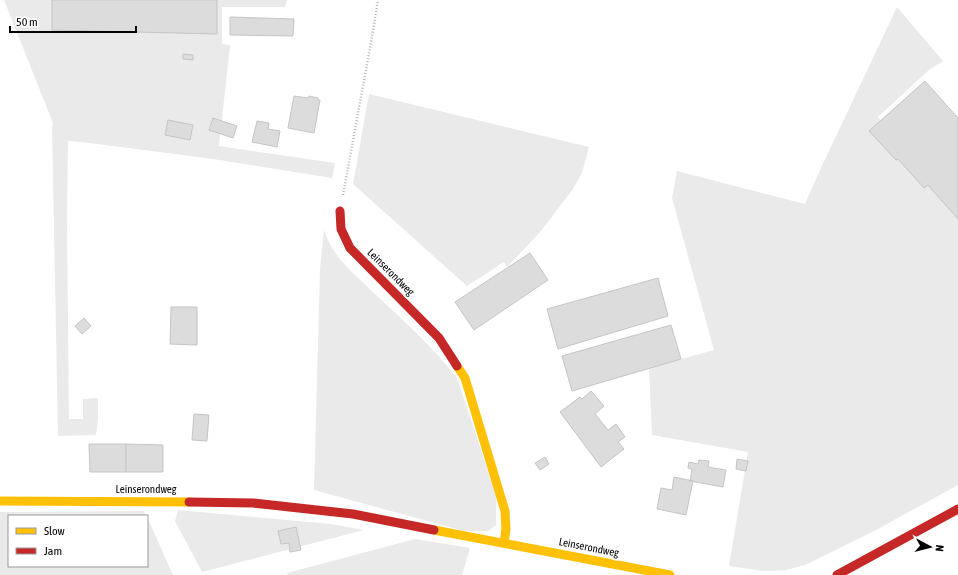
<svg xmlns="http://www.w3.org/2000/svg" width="958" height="575" viewBox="0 0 958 575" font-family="'Asap Condensed',sans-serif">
<rect width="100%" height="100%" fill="#fff"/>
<g fill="#eaeaea">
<path d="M 4,0 L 287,0 L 285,7 L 222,7 L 222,44 L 230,45 L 219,146 L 335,163 L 332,178 L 213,159 L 82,142 L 68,141 L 67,224 L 69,419 L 83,419 L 83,399 L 98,398 L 98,420 L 96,435 L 58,436 L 52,127 L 53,123 Z"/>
<path d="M 897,7 L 943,61 L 929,70 L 878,117 L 958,208 L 958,485 L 876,530 L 805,565 L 786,570 L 763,571 L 729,566 L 748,452 L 652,435 L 649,368 L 714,350 L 672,198 L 677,171 L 805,204 L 820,170 Z"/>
<path d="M 369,94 L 589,147 L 582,173 L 573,189 L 541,231 L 507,267 L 504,262 L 467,286 L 353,184 Z"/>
<path d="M 324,230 C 333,259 356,275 377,296 C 405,322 434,348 457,378 L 496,495 L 496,525 L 488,531 L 464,531 L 314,490 L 320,269 Z"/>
<path d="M 178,510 L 331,524 L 364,530 L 202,572 L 175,521 Z"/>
<path d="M 144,511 L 146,516 L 9,516 L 9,566 L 147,566 L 147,517 L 173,575 L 0,575 L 0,512 Z"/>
<path d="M 415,539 L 470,548 L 462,575 L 287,575 L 287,573 Z"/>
</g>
<g fill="#dcdcdc" stroke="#c5c5c5">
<path d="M 52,0 L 217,0 L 217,34 L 52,30 Z"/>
<path d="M 230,17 L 294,19 L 293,36 L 230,35 Z"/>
<path d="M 183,54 L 193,55 L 193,60 L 183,59 Z"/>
<path d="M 925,81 L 958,118 L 958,219 L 928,185 L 924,188 L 898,159 L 896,160 L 869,131 Z"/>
<path d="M 294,96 L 308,98 L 309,96 L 318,98 L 318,100 L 320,100 L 314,133 L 288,128 Z"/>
<path d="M 213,118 L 237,126 L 233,138 L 209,130 Z"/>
<path d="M 168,120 L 193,125 L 190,140 L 165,135 Z"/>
<path d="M 257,121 L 269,123 L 268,129 L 280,131 L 277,147 L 252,142 Z"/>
<path d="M 530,253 L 548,280 L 474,330 L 455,302 Z"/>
<path d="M 658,278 L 668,316 L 558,349 L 547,309 Z"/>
<path d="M 171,307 L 197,307 L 197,345 L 170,344 Z"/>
<path d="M 84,318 L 91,326 L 82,334 L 75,326 Z"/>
<path d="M 671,325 L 681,359 L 572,391 L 562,356 Z"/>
<path d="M 591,391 L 604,406 L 595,414 L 608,430 L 616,424 L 625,437 L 618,442 L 624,449 L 601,467 L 560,412 L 580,397 L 582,399 Z"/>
<path d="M 194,414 L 209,415 L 207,441 L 192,440 Z"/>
<path d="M 89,444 L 126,444 L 126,472 L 90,472 Z"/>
<path d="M 126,444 L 163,445 L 163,472 L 126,472 Z"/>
<path d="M 545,457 L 549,464 L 540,470 L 535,463 Z"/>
<path d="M 737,459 L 748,461 L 746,471 L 736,469 Z"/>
<path d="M 699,460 L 709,461 L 708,467 L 726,470 L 723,487 L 690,481 L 692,469 L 688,468 L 689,462 L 698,464 Z"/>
<path d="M 674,477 L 693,481 L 686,515 L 657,509 L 661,488 L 672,490 Z"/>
<path d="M 296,527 L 301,550 L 290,552 L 289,543 L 281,544 L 278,531 Z"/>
</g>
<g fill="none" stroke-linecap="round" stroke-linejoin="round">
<path stroke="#b8b8b8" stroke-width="2.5" stroke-dasharray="1 2" stroke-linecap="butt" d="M 343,195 L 372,37 L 378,0"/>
<g stroke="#ffc107" stroke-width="9">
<path d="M 457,366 L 465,378 L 505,511 L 506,529 L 504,543"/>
<path d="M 0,501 L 189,502"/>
<path d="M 434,530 L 670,575"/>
</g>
<g stroke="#c62828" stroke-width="9">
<path d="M 340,211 L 341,229 L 350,248 L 439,338 L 457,366"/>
<path d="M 189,502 L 253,503 L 353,514 L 434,530"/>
<path d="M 837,575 L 958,509"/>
</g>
</g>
<g text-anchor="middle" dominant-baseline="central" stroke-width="4" stroke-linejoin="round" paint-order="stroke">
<g font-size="11" fill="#000" stroke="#fff">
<text transform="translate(391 272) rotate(45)">Leinserondweg</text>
<text x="146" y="489">Leinserondweg</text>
<text transform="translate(589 547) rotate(11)">Leinserondweg</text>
</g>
</g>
<rect x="8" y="515" width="140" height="52" fill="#ffffff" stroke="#999999"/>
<rect x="16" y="528" width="20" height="6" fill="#ffc107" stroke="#999999"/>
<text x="44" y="535" font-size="12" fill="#000000">Slow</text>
<rect x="16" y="548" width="20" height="6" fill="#c62828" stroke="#999999"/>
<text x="44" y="555" font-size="12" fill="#000000">Jam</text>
<g transform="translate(930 547) rotate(97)" stroke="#ffffff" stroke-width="3" paint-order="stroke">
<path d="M0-3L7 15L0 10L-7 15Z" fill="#000000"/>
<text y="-6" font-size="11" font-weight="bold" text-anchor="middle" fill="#000000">N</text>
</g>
<path d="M10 26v6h126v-6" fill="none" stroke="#000000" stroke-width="2"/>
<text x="16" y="26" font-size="12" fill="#000000" stroke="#ffffff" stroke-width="3" paint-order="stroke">50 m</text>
</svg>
